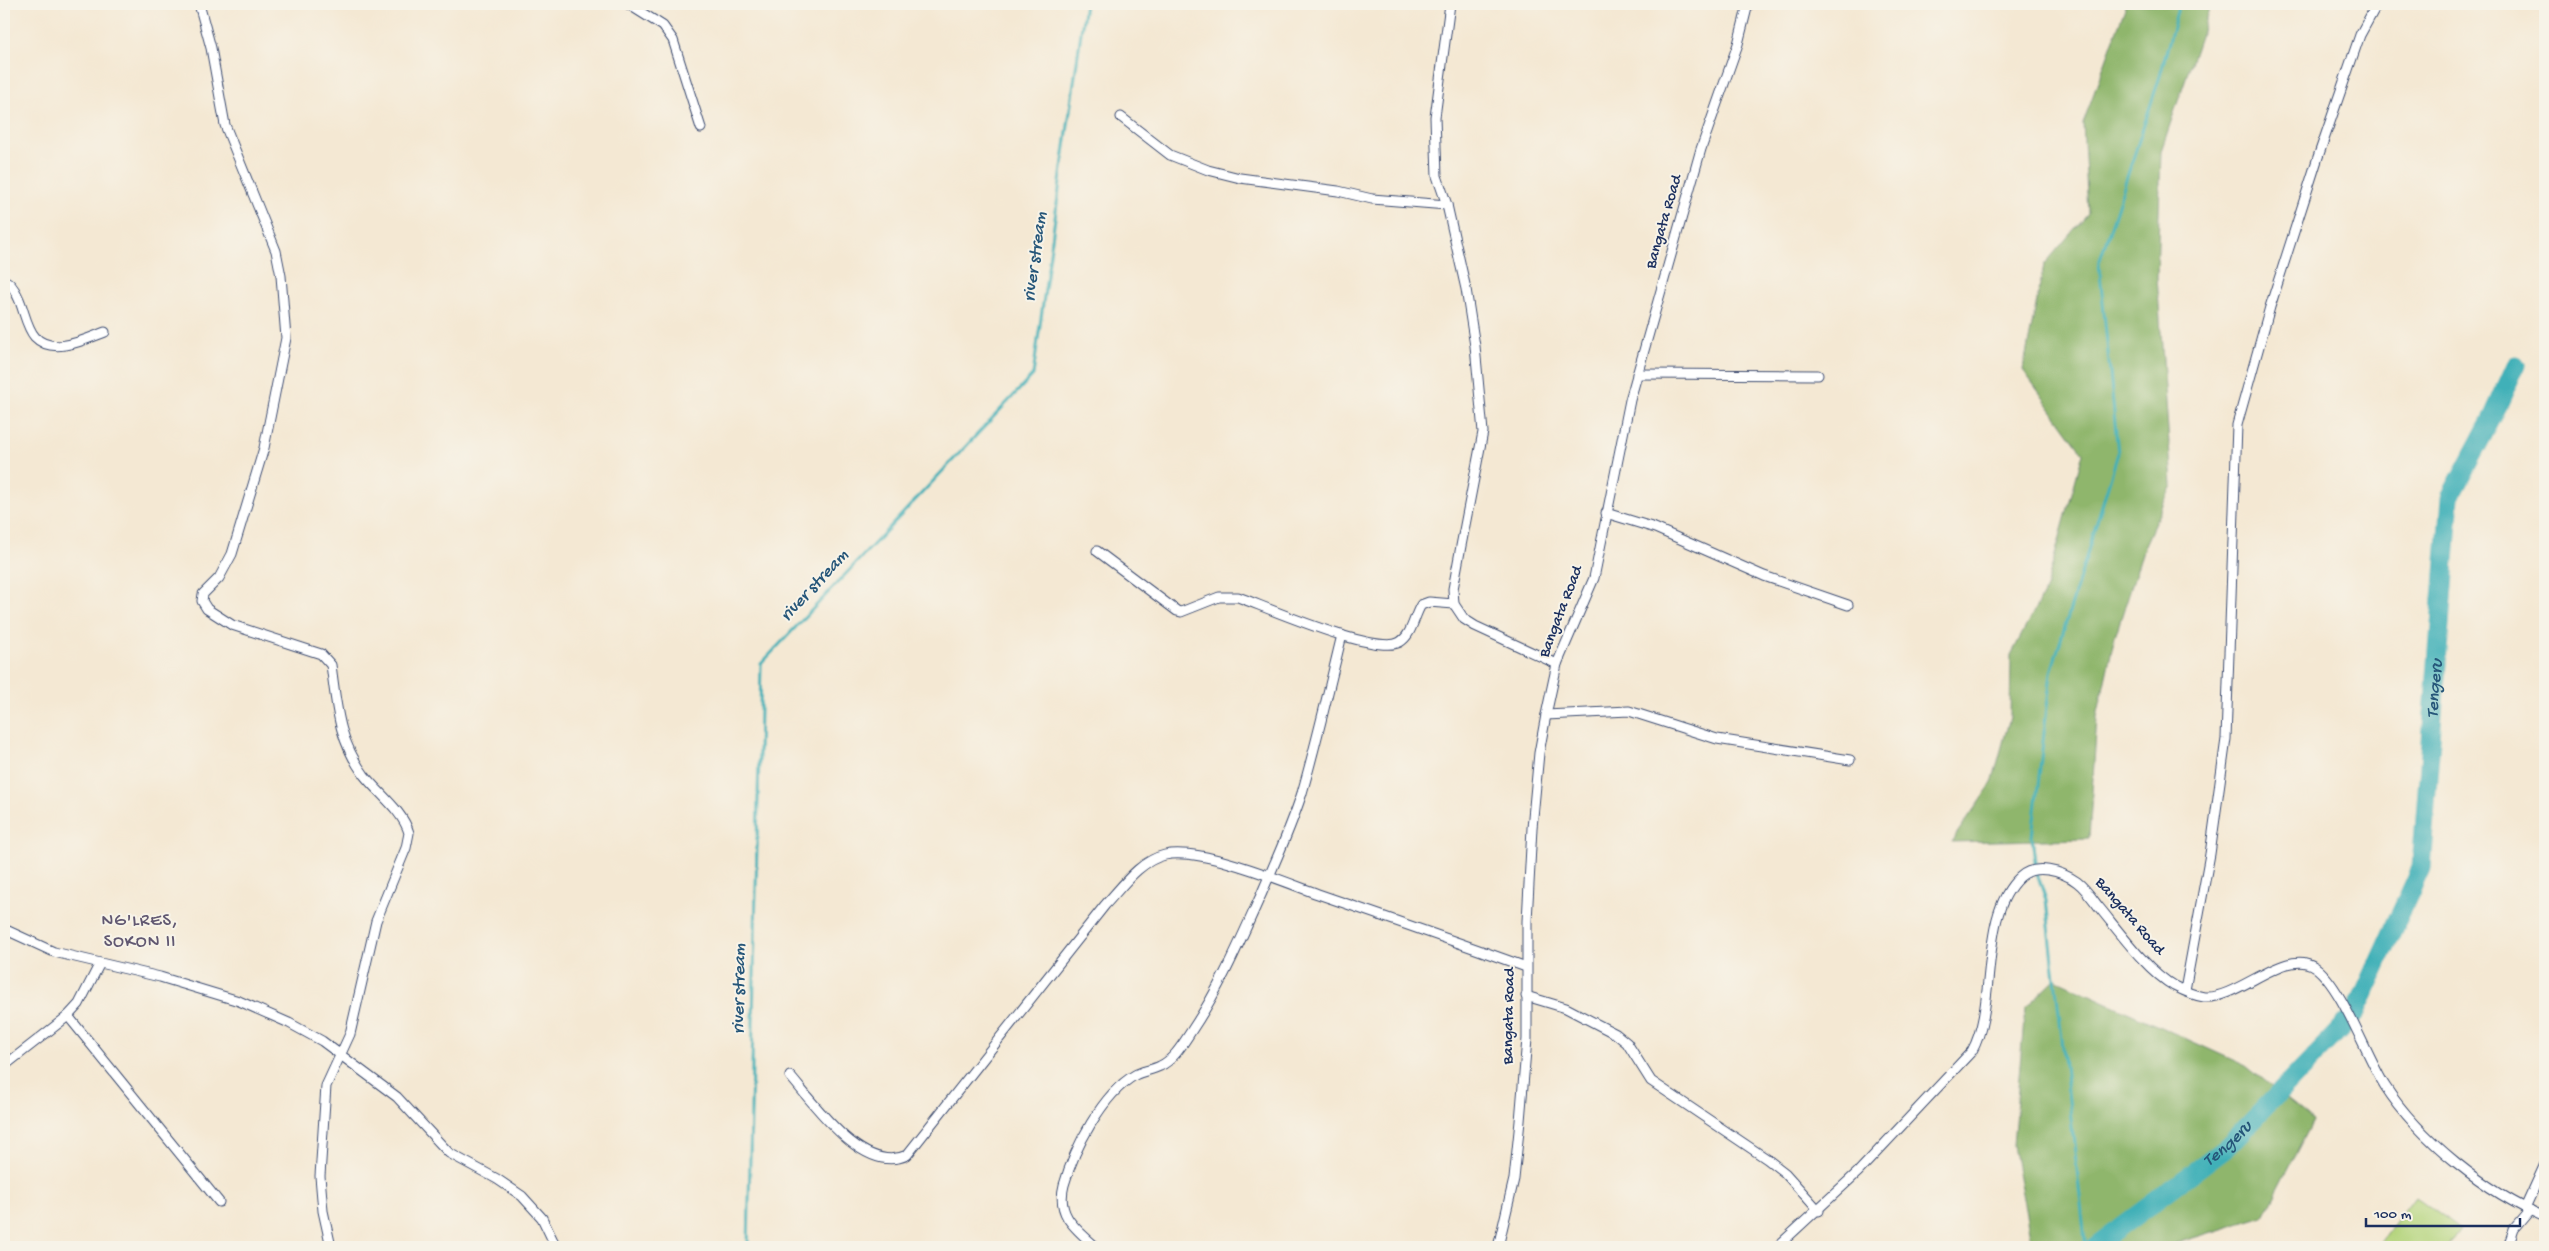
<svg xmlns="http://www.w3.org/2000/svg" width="2549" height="1251" viewBox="0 0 2549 1251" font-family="'Gochi Hand',sans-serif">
<rect width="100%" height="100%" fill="#f7f3e8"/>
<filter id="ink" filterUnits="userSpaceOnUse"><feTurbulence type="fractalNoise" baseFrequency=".02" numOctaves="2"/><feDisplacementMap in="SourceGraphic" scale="10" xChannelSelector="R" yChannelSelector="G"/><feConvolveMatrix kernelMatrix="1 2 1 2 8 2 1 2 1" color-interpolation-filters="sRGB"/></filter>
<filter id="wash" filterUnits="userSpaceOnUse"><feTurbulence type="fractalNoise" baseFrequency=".0096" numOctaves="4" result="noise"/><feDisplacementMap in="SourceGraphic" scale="20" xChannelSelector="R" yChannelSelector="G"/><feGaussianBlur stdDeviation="1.12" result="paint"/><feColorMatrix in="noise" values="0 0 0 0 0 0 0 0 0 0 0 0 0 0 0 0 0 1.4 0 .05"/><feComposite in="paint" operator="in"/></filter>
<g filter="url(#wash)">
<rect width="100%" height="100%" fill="#f4e8d3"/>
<path fill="#b4d47c" stroke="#68826d" d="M 2415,1196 L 2460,1229 L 2447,1247 L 2377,1247 Z"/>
<g fill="#8fb66c" stroke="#557265">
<path d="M 2124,4 L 2211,4 L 2161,151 L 2157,277 L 2172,485 L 2144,547 L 2114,640 L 2097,717 L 2089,839 L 1951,842 L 1992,783 L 2010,717 L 2011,655 L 2046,588 L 2083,453 L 2023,370 L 2044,265 L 2088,213 L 2083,123 L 2125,8 Z"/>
<path d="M 2055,979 L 2246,1066 L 2313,1121 L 2264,1216 L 2164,1247 L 2032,1247 L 2013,1145 L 2025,1008 Z"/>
</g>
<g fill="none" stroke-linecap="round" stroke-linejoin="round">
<g stroke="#40b0b8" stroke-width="3">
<path d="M 748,1247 L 761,664 L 1033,375 L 1085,4"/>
<path d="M 2084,1247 L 2085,1240 L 2046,900 L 2036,870 L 2032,837 L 2051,672 L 2118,453 L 2099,263 L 2160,76 L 2179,4"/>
</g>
<g stroke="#40b0b8" stroke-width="19">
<path id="s1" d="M 2355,1014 L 2421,868 L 2450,497 L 2493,416 L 2516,365"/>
<path id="s2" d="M 2094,1247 L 2227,1147 L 2346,1023"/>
</g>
</g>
</g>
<g filter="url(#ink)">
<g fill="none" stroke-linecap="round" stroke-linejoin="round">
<defs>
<g id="minor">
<path d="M 199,4 L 211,48 L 225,125 L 276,251 L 281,276 L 286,338 L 264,448 L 232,554 L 219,578 L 203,594 L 202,601 L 207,609 L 232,625 L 321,654 L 331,665 C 337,708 338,739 364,775 C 378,793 403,811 409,833 L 406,848 L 376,921 L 350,1034 L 326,1086 L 320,1176 L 323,1211 L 331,1247"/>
<path d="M 628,4 L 663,26 L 673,40 L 701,128"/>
<path d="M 1450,4 L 1435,117 L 1437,176 L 1447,205 L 1466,289 L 1475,346 L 1483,432 L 1461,546 L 1453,589 L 1454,604 L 1464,619 L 1475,626 L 1557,664"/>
<path d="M 1121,117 L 1170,155 L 1208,170 L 1240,178 L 1338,191 L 1372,199 L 1447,205"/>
<path d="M 4,280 C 11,283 15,290 18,297 C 24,309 26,327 35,337 C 53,356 86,339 105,332"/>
<path d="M 1637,374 L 1818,375"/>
<path d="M 1606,513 L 1655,528 L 1764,576 L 1848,605"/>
<path d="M 1097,551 L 1177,611 L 1181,612 L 1219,597 L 1238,597 C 1266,607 1377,656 1400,642 C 1412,635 1414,616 1421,605 L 1429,602 L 1454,604"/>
<path d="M 1546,715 L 1629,711 L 1717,739 L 1850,760"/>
<path d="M 4,929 L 54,952 L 160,977 L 239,1001 L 289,1023 L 322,1041 L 397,1097 L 449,1153 L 497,1179 L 522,1196 L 542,1218 L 556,1247"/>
<path d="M 2185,990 L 2210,854 L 2226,739 L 2237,425 L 2270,307 L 2318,157 L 2360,35 L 2377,4"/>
<path d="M 1526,996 L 1566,1008 L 1616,1034 L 1627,1043 L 1651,1081 L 1767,1159 L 1785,1173 L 1819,1211"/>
<path d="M 68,1016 L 219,1202"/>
<path d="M 4,1066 L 68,1016 L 79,1004 L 99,965"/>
<path d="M 790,1076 C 815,1105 864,1176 907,1155 L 1105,905 C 1122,887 1139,861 1165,855 C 1202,847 1282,881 1318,894 C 1388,918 1457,942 1526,967"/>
<path d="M 2525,1208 L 2545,1164"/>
<path d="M 1096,1247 C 1075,1228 1056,1215 1064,1185 C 1074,1149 1102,1094 1135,1075 C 1142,1071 1152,1070 1160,1066 C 1174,1060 1184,1042 1192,1030 C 1220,988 1240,941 1261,895 C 1275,862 1291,828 1302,793 C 1317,741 1329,688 1342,635"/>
<path d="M 1498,1247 L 1514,1179 L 1520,1121 L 1527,1039 L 1527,921 L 1532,828 L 1539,753 L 1546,715 L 1557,664 L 1594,578 L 1630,400 L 1701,149 L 1738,44 L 1748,4"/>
<path d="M 1777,1247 L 1858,1172 L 1972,1051 C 1998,1005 1978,915 2020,877 C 2035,863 2062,871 2077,882 C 2085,888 2092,898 2098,906 C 2118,930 2147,971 2174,986 C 2182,990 2196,996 2204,997 C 2238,1000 2286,946 2315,967 C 2342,986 2366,1056 2385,1086 C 2419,1139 2487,1193 2545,1217"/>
<path d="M 2508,1247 L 2514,1229 L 2530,1210"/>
</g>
</defs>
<use href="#minor" stroke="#3c4b70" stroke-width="11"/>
<use href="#minor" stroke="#fff" stroke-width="9"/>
</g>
</g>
<g text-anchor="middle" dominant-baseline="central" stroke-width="4" stroke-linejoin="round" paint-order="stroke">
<g font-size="16" fill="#1b2f5e" stroke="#f7f3e8">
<text transform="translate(1665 222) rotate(-74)">Bangata Road</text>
<text transform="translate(1562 612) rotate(-69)">Bangata Road</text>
<text transform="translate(2129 917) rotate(49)">Bangata Road</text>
<text transform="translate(1510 1016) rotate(-89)">Bangata Road</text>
</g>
<g font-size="18" font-style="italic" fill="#265679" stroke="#f7f3e8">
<text transform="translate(1036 257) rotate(-82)">river stream</text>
<text transform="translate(815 586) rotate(-47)">river stream</text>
<text stroke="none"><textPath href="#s1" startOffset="340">Tengeru</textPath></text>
<text transform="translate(740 989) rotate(-89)">river stream</text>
<text stroke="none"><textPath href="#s2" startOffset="169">Tengeru</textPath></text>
</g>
<g font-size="18" letter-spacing="1" fill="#615871" stroke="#f7f3e8">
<text x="140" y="921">NG'LRES,<tspan x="140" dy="21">SOKON II</tspan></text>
</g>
</g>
<rect width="2549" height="1251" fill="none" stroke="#f7f3e8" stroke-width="20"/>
<path d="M2366 1218v8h154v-8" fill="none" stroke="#1b2f5e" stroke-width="2.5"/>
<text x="2374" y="1218" font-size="15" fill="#1b2f5e" stroke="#f7f3e8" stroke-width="4" paint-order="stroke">100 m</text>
</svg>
